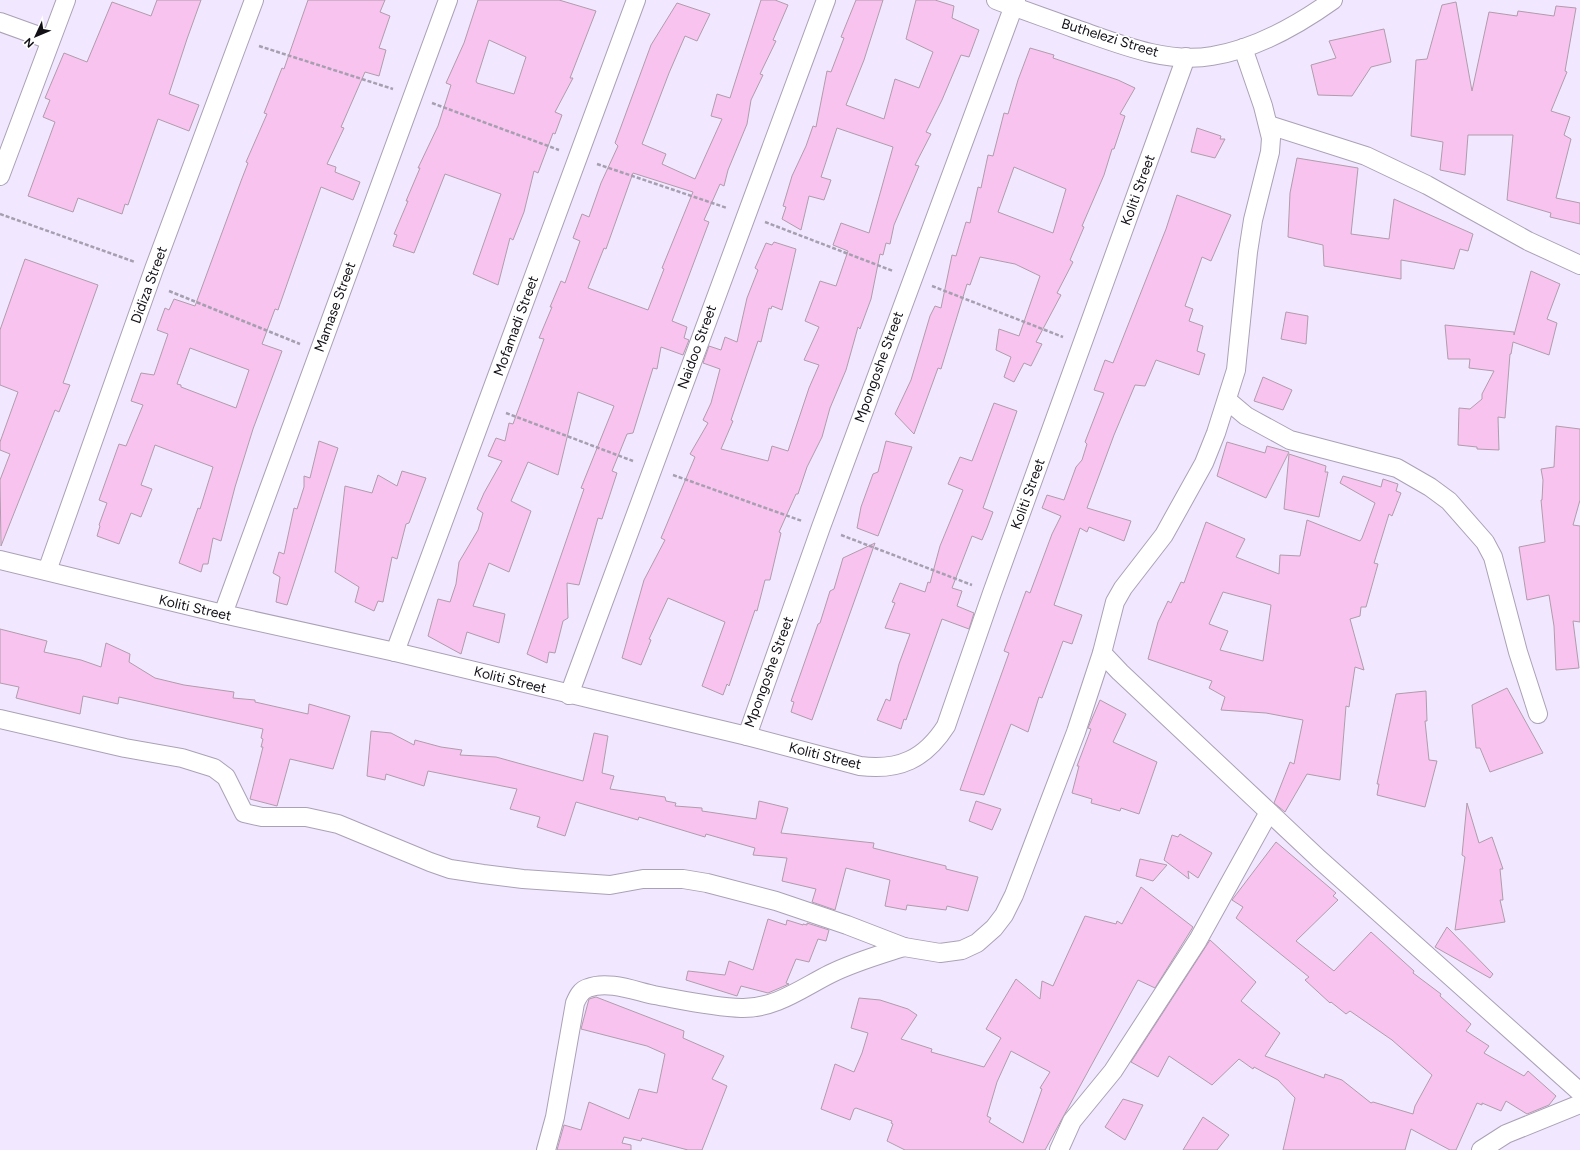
<svg xmlns="http://www.w3.org/2000/svg" width="1580" height="1150" viewBox="0 0 1580 1150" font-family="Figtree,sans-serif">
<rect width="100%" height="100%" fill="#f1e8ff"/>
<g fill="#f9c3ef" stroke="#b09cac" fill-rule="evenodd">
<path d="M 157,0 L 201,0 L 187,39 L 169,94 L 199,105 L 189,131 L 158,119 L 128,205 L 125,204 L 122,214 L 78,198 L 73,212 L 28,196 L 55,122 L 43,117 L 50,100 L 45,98 L 64,53 L 87,62 L 112,2 L 151,16 Z"/>
<path d="M 308,0 L 385,0 L 380,12 L 390,16 L 379,48 L 386,50 L 379,76 L 365,72 L 341,127 L 344,128 L 327,164 L 336,167 L 335,172 L 360,182 L 353,200 L 321,187 L 279,307 L 278,310 L 275,309 L 262,344 L 282,351 L 253,429 L 235,487 L 221,541 L 213,538 L 208,564 L 203,564 L 201,572 L 179,563 L 198,508 L 200,509 L 213,467 L 155,445 L 141,485 L 152,489 L 141,517 L 131,513 L 119,544 L 97,536 L 100,526 L 99,525 L 107,503 L 99,500 L 119,444 L 126,446 L 143,405 L 131,401 L 141,373 L 154,375 L 168,334 L 157,330 L 165,308 L 169,310 L 174,299 L 195,306 L 241,181 L 248,163 L 246,162 L 267,114 L 264,113 L 282,68 L 284,69 ZM 190,348 L 249,370 L 236,408 L 181,387 L 181,385 L 177,384 Z"/>
<path d="M 478,0 L 559,0 L 596,11 L 570,78 L 573,78 L 555,112 L 562,115 L 555,134 L 553,133 L 538,173 L 534,171 L 524,212 L 513,240 L 510,238 L 498,285 L 473,274 L 501,194 L 445,174 L 414,253 L 393,246 L 397,235 L 394,234 L 408,201 L 406,201 L 420,168 L 418,168 L 438,126 L 451,85 L 446,83 L 464,43 ZM 489,40 L 526,57 L 514,94 L 477,83 L 476,81 Z"/>
<path d="M 761,0 L 775,0 L 788,5 L 773,40 L 776,41 L 760,74 L 763,75 L 751,100 L 747,124 L 728,170 L 724,186 L 720,184 L 704,220 L 709,222 L 672,321 L 687,327 L 684,338 L 689,340 L 683,355 L 661,347 L 657,369 L 653,368 L 633,433 L 627,434 L 612,471 L 617,473 L 602,519 L 598,518 L 579,585 L 567,583 L 568,618 L 563,621 L 555,653 L 549,652 L 547,663 L 527,654 L 584,489 L 581,488 L 614,406 L 578,392 L 558,475 L 528,462 L 511,501 L 531,511 L 509,572 L 489,563 L 473,606 L 505,614 L 499,643 L 467,632 L 461,654 L 428,636 L 438,599 L 450,602 L 456,584 L 459,562 L 478,530 L 483,513 L 477,509 L 484,493 L 502,461 L 488,456 L 496,438 L 505,441 L 509,423 L 513,424 L 544,339 L 539,338 L 552,307 L 550,307 L 561,281 L 565,283 L 580,241 L 573,238 L 582,214 L 589,217 L 601,183 L 618,146 L 615,143 L 651,45 L 677,3 L 710,14 L 697,41 L 685,36 L 669,73 L 642,144 L 666,154 L 662,164 L 695,179 L 722,119 L 711,116 L 717,94 L 730,98 ZM 633,173 L 693,192 L 662,268 L 664,269 L 648,310 L 588,288 L 604,248 L 606,249 Z"/>
<path d="M 856,0 L 883,0 L 864,60 L 846,105 L 884,119 L 895,79 L 919,88 L 933,52 L 906,39 L 916,0 L 935,0 L 954,6 L 952,18 L 979,30 L 969,57 L 961,55 L 942,100 L 926,132 L 931,134 L 915,165 L 919,166 L 894,225 L 890,244 L 886,243 L 883,255 L 880,254 L 871,299 L 860,329 L 858,327 L 846,370 L 830,408 L 822,437 L 807,467 L 798,494 L 796,494 L 779,532 L 781,533 L 770,580 L 765,580 L 757,611 L 755,610 L 729,686 L 727,684 L 723,695 L 702,686 L 725,622 L 668,598 L 649,639 L 651,640 L 641,665 L 622,658 L 644,580 L 665,540 L 661,538 L 695,457 L 690,454 L 708,423 L 703,420 L 711,403 L 720,369 L 703,363 L 709,346 L 721,350 L 725,337 L 737,342 L 747,298 L 758,270 L 755,268 L 766,243 L 772,245 L 774,242 L 796,249 L 782,310 L 772,306 L 771,309 L 769,308 L 761,342 L 758,341 L 731,420 L 733,421 L 721,449 L 768,461 L 772,446 L 788,451 L 809,388 L 819,365 L 804,360 L 819,327 L 805,321 L 820,281 L 836,286 L 848,251 L 833,245 L 841,223 L 869,233 L 893,147 L 837,128 L 821,177 L 831,180 L 824,200 L 809,196 L 801,230 L 782,219 L 786,207 L 783,206 L 792,176 L 806,146 L 813,126 L 816,127 L 827,71 L 831,72 L 844,38 L 841,37 Z"/>
<path d="M 1456,2 L 1472,91 L 1489,12 L 1517,16 L 1518,11 L 1554,16 L 1556,6 L 1576,8 L 1565,71 L 1567,72 L 1551,111 L 1570,117 L 1564,135 L 1571,139 L 1556,198 L 1580,203 L 1580,224 L 1550,217 L 1551,213 L 1507,200 L 1513,135 L 1468,135 L 1465,175 L 1440,170 L 1443,142 L 1411,136 L 1416,60 L 1427,59 L 1442,5 Z"/>
<path d="M 1384,29 L 1391,62 L 1371,67 L 1352,96 L 1318,95 L 1311,65 L 1336,58 L 1329,41 Z"/>
<path d="M 1030,48 L 1054,55 L 1053,58 L 1118,80 L 1135,88 L 1120,114 L 1125,116 L 1114,149 L 1112,149 L 1104,175 L 1082,226 L 1084,227 L 1070,260 L 1073,262 L 1057,293 L 1061,295 L 1036,342 L 1042,344 L 1031,366 L 1024,363 L 1014,382 L 1004,377 L 1011,357 L 996,350 L 999,329 L 1019,336 L 1040,276 L 1015,264 L 980,257 L 970,285 L 967,284 L 941,369 L 938,368 L 914,434 L 895,414 L 911,380 L 930,316 L 935,306 L 941,308 L 952,255 L 956,256 L 966,222 L 970,223 L 978,187 L 981,188 L 988,155 L 993,156 L 1004,113 L 1008,114 L 1018,80 ZM 1014,167 L 1066,189 L 1053,233 L 998,212 Z"/>
<path d="M 1197,128 L 1221,136 L 1220,139 L 1225,139 L 1215,158 L 1191,152 Z"/>
<path d="M 1297,158 L 1358,168 L 1351,234 L 1389,239 L 1394,199 L 1473,234 L 1468,251 L 1460,249 L 1454,269 L 1401,260 L 1401,279 L 1324,266 L 1323,245 L 1288,237 L 1290,193 Z"/>
<path d="M 1177,195 L 1231,215 L 1211,261 L 1202,257 L 1185,306 L 1193,309 L 1189,321 L 1203,326 L 1197,351 L 1205,354 L 1199,375 L 1156,360 L 1145,386 L 1135,385 L 1114,435 L 1087,508 L 1131,521 L 1124,541 L 1089,527 L 1087,532 L 1080,528 L 1054,605 L 1082,615 L 1072,644 L 1063,641 L 1042,698 L 1039,697 L 1028,732 L 1011,724 L 984,795 L 960,790 L 1009,653 L 1004,651 L 1026,591 L 1030,593 L 1052,534 L 1061,516 L 1042,508 L 1047,495 L 1064,500 L 1076,467 L 1082,460 L 1087,444 L 1085,442 L 1104,393 L 1094,390 L 1105,360 L 1113,363 L 1166,229 Z"/>
<path d="M 25,259 L 98,285 L 63,383 L 70,385 L 59,412 L 55,410 L 1,546 L 0,480 L 10,454 L 0,450 L 0,442 L 18,392 L 0,385 L 0,330 Z"/>
<path d="M 1531,271 L 1560,284 L 1547,319 L 1557,323 L 1549,355 L 1513,342 L 1511,354 L 1510,354 L 1505,418 L 1498,417 L 1499,450 L 1477,449 L 1477,447 L 1458,445 L 1459,408 L 1470,409 L 1482,399 L 1482,394 L 1494,371 L 1469,368 L 1470,359 L 1448,359 L 1445,325 L 1514,332 L 1514,335 Z"/>
<path d="M 1286,312 L 1308,316 L 1306,344 L 1281,339 Z"/>
<path d="M 1263,377 L 1292,390 L 1283,410 L 1254,401 Z"/>
<path d="M 994,403 L 1017,411 L 983,508 L 993,512 L 987,528 L 982,540 L 972,536 L 952,588 L 962,591 L 957,606 L 974,613 L 969,629 L 942,619 L 906,720 L 904,719 L 901,729 L 877,720 L 886,699 L 890,701 L 899,664 L 910,634 L 885,628 L 895,603 L 892,602 L 900,583 L 925,592 L 928,582 L 930,583 L 940,546 L 963,490 L 948,484 L 960,457 L 972,461 Z"/>
<path d="M 1556,426 L 1580,429 L 1580,500 L 1573,525 L 1580,526 L 1580,622 L 1573,621 L 1579,668 L 1556,670 L 1554,626 L 1549,595 L 1527,600 L 1519,547 L 1545,542 L 1541,500 L 1542,500 L 1543,480 L 1541,469 L 1554,467 Z"/>
<path d="M 319,441 L 338,448 L 287,605 L 276,602 L 280,577 L 273,573 L 279,552 L 284,554 L 294,508 L 297,509 L 304,487 L 304,476 L 310,478 Z"/>
<path d="M 886,441 L 912,447 L 878,536 L 857,528 L 861,507 L 873,474 L 878,472 Z"/>
<path d="M 1227,442 L 1265,453 L 1267,446 L 1289,452 L 1266,498 L 1217,476 Z"/>
<path d="M 1289,454 L 1326,466 L 1325,472 L 1328,472 L 1319,517 L 1284,509 Z"/>
<path d="M 402,471 L 426,478 L 409,523 L 406,524 L 397,559 L 392,557 L 383,602 L 378,601 L 374,611 L 355,602 L 359,587 L 335,572 L 345,486 L 372,493 L 378,475 L 397,486 Z"/>
<path d="M 1343,476 L 1381,487 L 1383,479 L 1398,484 L 1396,491 L 1401,493 L 1392,516 L 1389,514 L 1374,563 L 1378,564 L 1366,607 L 1361,607 L 1360,616 L 1350,619 L 1364,670 L 1355,667 L 1349,707 L 1346,706 L 1340,780 L 1307,774 L 1285,812 L 1274,803 L 1290,762 L 1294,764 L 1303,720 L 1266,713 L 1221,710 L 1225,697 L 1209,688 L 1212,681 L 1148,659 L 1158,622 L 1168,601 L 1171,603 L 1181,582 L 1184,583 L 1206,522 L 1245,539 L 1236,557 L 1279,574 L 1280,555 L 1300,556 L 1307,520 L 1360,541 L 1362,538 L 1375,503 L 1340,483 ZM 1223,592 L 1271,605 L 1263,661 L 1220,650 L 1228,631 L 1209,624 Z"/>
<path d="M 875,543 L 812,720 L 791,712 L 794,702 L 791,701 L 818,624 L 820,623 L 830,591 L 834,589 L 843,558 Z"/>
<path d="M 0,629 L 47,641 L 44,652 L 81,660 L 101,667 L 106,643 L 130,654 L 129,662 L 155,678 L 184,685 L 234,692 L 233,698 L 255,700 L 255,702 L 308,714 L 309,704 L 350,716 L 333,769 L 290,759 L 277,806 L 250,799 L 263,747 L 261,747 L 263,739 L 261,738 L 263,729 L 119,697 L 118,704 L 83,696 L 80,714 L 16,698 L 19,687 L 0,683 Z"/>
<path d="M 1507,688 L 1543,753 L 1490,772 L 1480,748 L 1476,748 L 1472,705 Z"/>
<path d="M 1426,691 L 1427,721 L 1425,721 L 1429,760 L 1437,761 L 1425,807 L 1377,795 L 1379,784 L 1377,784 L 1396,694 Z"/>
<path d="M 1100,700 L 1126,714 L 1113,742 L 1157,762 L 1139,814 L 1121,808 L 1120,811 L 1091,803 L 1092,799 L 1072,793 L 1079,766 L 1077,766 L 1091,729 L 1088,728 Z"/>
<path d="M 371,731 L 391,733 L 414,745 L 415,740 L 441,747 L 462,750 L 460,755 L 496,757 L 583,781 L 594,733 L 608,736 L 602,773 L 614,776 L 610,789 L 665,797 L 666,801 L 676,803 L 675,806 L 702,808 L 702,811 L 756,819 L 759,801 L 788,808 L 781,833 L 874,843 L 873,848 L 946,866 L 946,869 L 978,877 L 968,911 L 947,906 L 946,910 L 907,905 L 906,910 L 885,906 L 890,880 L 846,868 L 835,910 L 812,902 L 816,889 L 782,881 L 787,858 L 753,855 L 755,848 L 706,834 L 705,837 L 639,817 L 638,820 L 576,802 L 565,836 L 537,827 L 540,817 L 510,809 L 517,789 L 428,771 L 424,786 L 386,774 L 385,780 L 367,776 Z"/>
<path d="M 976,801 L 1001,809 L 992,830 L 969,821 Z"/>
<path d="M 1467,803 L 1479,843 L 1492,837 L 1503,869 L 1500,869 L 1503,900 L 1500,900 L 1505,922 L 1455,930 L 1465,857 L 1462,855 Z"/>
<path d="M 1180,834 L 1212,853 L 1198,878 L 1188,871 L 1189,879 L 1164,860 L 1172,835 L 1178,837 Z"/>
<path d="M 1276,842 L 1336,893 L 1333,896 L 1338,900 L 1296,941 L 1334,971 L 1371,932 L 1414,971 L 1413,973 L 1441,994 L 1440,996 L 1471,1024 L 1466,1031 L 1489,1046 L 1484,1053 L 1524,1076 L 1528,1071 L 1556,1096 L 1549,1105 L 1527,1114 L 1506,1101 L 1501,1111 L 1482,1103 L 1482,1105 L 1477,1103 L 1456,1150 L 1450,1150 L 1411,1129 L 1405,1150 L 1283,1150 L 1295,1098 L 1278,1080 L 1254,1067 L 1253,1069 L 1239,1059 L 1212,1085 L 1169,1056 L 1158,1077 L 1131,1062 L 1210,940 L 1256,982 L 1241,1001 L 1280,1033 L 1265,1056 L 1324,1078 L 1325,1074 L 1342,1080 L 1371,1103 L 1373,1102 L 1413,1114 L 1415,1106 L 1432,1075 L 1392,1040 L 1350,1011 L 1346,1014 L 1331,1002 L 1330,1003 L 1305,980 L 1309,977 L 1236,918 L 1243,907 L 1232,900 Z"/>
<path d="M 1140,859 L 1167,865 L 1153,881 L 1136,876 Z"/>
<path d="M 1141,887 L 1193,927 L 1155,988 L 1138,980 L 1045,1150 L 905,1150 L 887,1141 L 893,1124 L 891,1123 L 892,1121 L 856,1108 L 854,1109 L 850,1120 L 821,1109 L 835,1064 L 854,1072 L 862,1053 L 868,1033 L 851,1028 L 859,998 L 880,1000 L 908,1009 L 917,1015 L 901,1039 L 932,1049 L 931,1052 L 984,1067 L 1001,1038 L 986,1029 L 1016,979 L 1040,999 L 1042,981 L 1053,986 L 1085,916 L 1116,924 L 1117,921 L 1122,924 ZM 1011,1051 L 1050,1072 L 1040,1088 L 1042,1089 L 1023,1143 L 989,1122 L 991,1118 L 987,1116 L 997,1082 Z"/>
<path d="M 768,919 L 786,925 L 787,920 L 803,925 L 803,924 L 807,925 L 807,923 L 829,930 L 826,941 L 818,939 L 809,962 L 796,959 L 786,983 L 789,984 L 768,993 L 741,986 L 737,996 L 686,980 L 688,971 L 725,975 L 729,961 L 753,970 Z"/>
<path d="M 1447,927 L 1493,974 L 1490,978 L 1435,947 Z"/>
<path d="M 596,997 L 684,1031 L 683,1038 L 724,1056 L 712,1079 L 727,1086 L 702,1150 L 688,1150 L 642,1138 L 641,1141 L 624,1137 L 622,1143 L 631,1145 L 631,1150 L 557,1150 L 564,1125 L 581,1130 L 589,1102 L 629,1119 L 639,1089 L 657,1093 L 665,1054 L 647,1046 L 581,1029 L 589,999 Z"/>
<path d="M 1123,1099 L 1143,1105 L 1125,1140 L 1105,1127 Z"/>
<path d="M 1203,1117 L 1229,1135 L 1217,1150 L 1183,1150 Z"/>
</g>
<g fill="none" stroke-linecap="round" stroke-linejoin="round">
<defs>
<g id="minor">
<path d="M 996,0 C 1022,10 1049,19 1076,29 C 1119,44 1167,64 1212,56 C 1256,49 1298,25 1333,0"/>
<path d="M 0,22 L 50,40"/>
<path d="M 1269,125 L 1366,156 L 1427,185 L 1528,241 L 1580,265"/>
<path d="M 0,176 L 66,0"/>
<path d="M 1227,400 L 1246,416 L 1290,440 L 1397,468 L 1430,487 L 1449,501 L 1485,542 L 1493,557 L 1518,652 L 1538,714"/>
<path d="M 0,560 L 223,614 L 395,652 L 747,736 L 860,766 C 899,771 925,759 946,726 L 992,593 L 1186,57"/>
<path d="M 47,571 L 154,269 L 254,0"/>
<path d="M 223,614 L 448,0"/>
<path d="M 395,652 L 636,0"/>
<path d="M 1102,653 L 1120,672 L 1319,859 L 1580,1092"/>
<path d="M 569,695 L 826,0"/>
<path d="M 0,719 L 125,748 L 182,758 L 214,768 L 226,777 L 244,813 L 262,817 L 306,817 L 338,824 L 430,862 L 450,869 L 483,874 L 523,879 L 610,885 L 643,879 L 683,879 L 707,883 L 776,901 L 847,925 L 904,947 L 940,953 L 962,950 L 977,943 L 994,928 L 1004,915 L 1014,895 L 1076,732 L 1102,653 L 1115,602 L 1123,588 L 1164,535 L 1204,463 L 1216,433 L 1236,370 L 1248,252 L 1253,220 L 1270,152 L 1271,138 L 1263,106 L 1243,48"/>
<path d="M 747,736 L 821,527 L 1016,0"/>
<path d="M 546,1150 L 555,1117 L 575,1003 C 578,996 581,990 588,988 C 608,980 635,991 654,995 C 682,1000 712,1007 741,1008 C 775,1009 802,988 830,974 C 854,962 879,955 904,947"/>
<path d="M 1059,1150 L 1072,1121 L 1113,1071 L 1198,940 L 1269,812"/>
<path d="M 1481,1150 L 1506,1134 L 1580,1104"/>
</g>
</defs>
<use href="#minor" stroke="#aaa1b6" stroke-width="20"/>
<g stroke="#a69fb0" stroke-width="2.5" stroke-dasharray="4 2" stroke-linecap="butt">
<path d="M 259,46 L 393,89"/>
<path d="M 432,103 L 559,150"/>
<path d="M 597,164 L 727,208"/>
<path d="M 0,214 L 135,262"/>
<path d="M 765,222 L 893,271"/>
<path d="M 932,286 L 1063,337"/>
<path d="M 169,291 L 300,344"/>
<path d="M 506,413 L 633,461"/>
<path d="M 673,475 L 802,521"/>
<path d="M 841,535 L 972,585"/>
</g>
<use href="#minor" stroke="#fff" stroke-width="18"/>
</g>
<g text-anchor="middle" dominant-baseline="central" stroke-width="3.5" stroke-linejoin="round" paint-order="stroke">
<g font-size="14" fill="#120f16" stroke="#fff">
<text transform="translate(1110 38) rotate(17)">Buthelezi Street</text>
<text transform="translate(1138 190) rotate(-70)">Koliti Street</text>
<text transform="translate(149 285) rotate(-70)">Didiza Street</text>
<text transform="translate(335 307) rotate(-70)">Mamase Street</text>
<text transform="translate(516 326) rotate(-70)">Mofamadi Street</text>
<text transform="translate(697 347) rotate(-70)">Naidoo Street</text>
<text transform="translate(879 367) rotate(-70)">Mpongoshe Street</text>
<text transform="translate(1028 494) rotate(-70)">Koliti Street</text>
<text transform="translate(195 608) rotate(13)">Koliti Street</text>
<text transform="translate(769 672) rotate(-70)">Mpongoshe Street</text>
<text transform="translate(510 680) rotate(14)">Koliti Street</text>
<text transform="translate(825 756) rotate(14)">Koliti Street</text>
</g>
</g>
<g transform="translate(36 36) rotate(226)" stroke="#ffffff" stroke-width="3" paint-order="stroke">
<path d="M0-3L7 15L0 10L-7 15Z" fill="#120f16"/>
<text y="-6" font-size="11" font-weight="bold" text-anchor="middle" fill="#120f16">N</text>
</g>
</svg>
